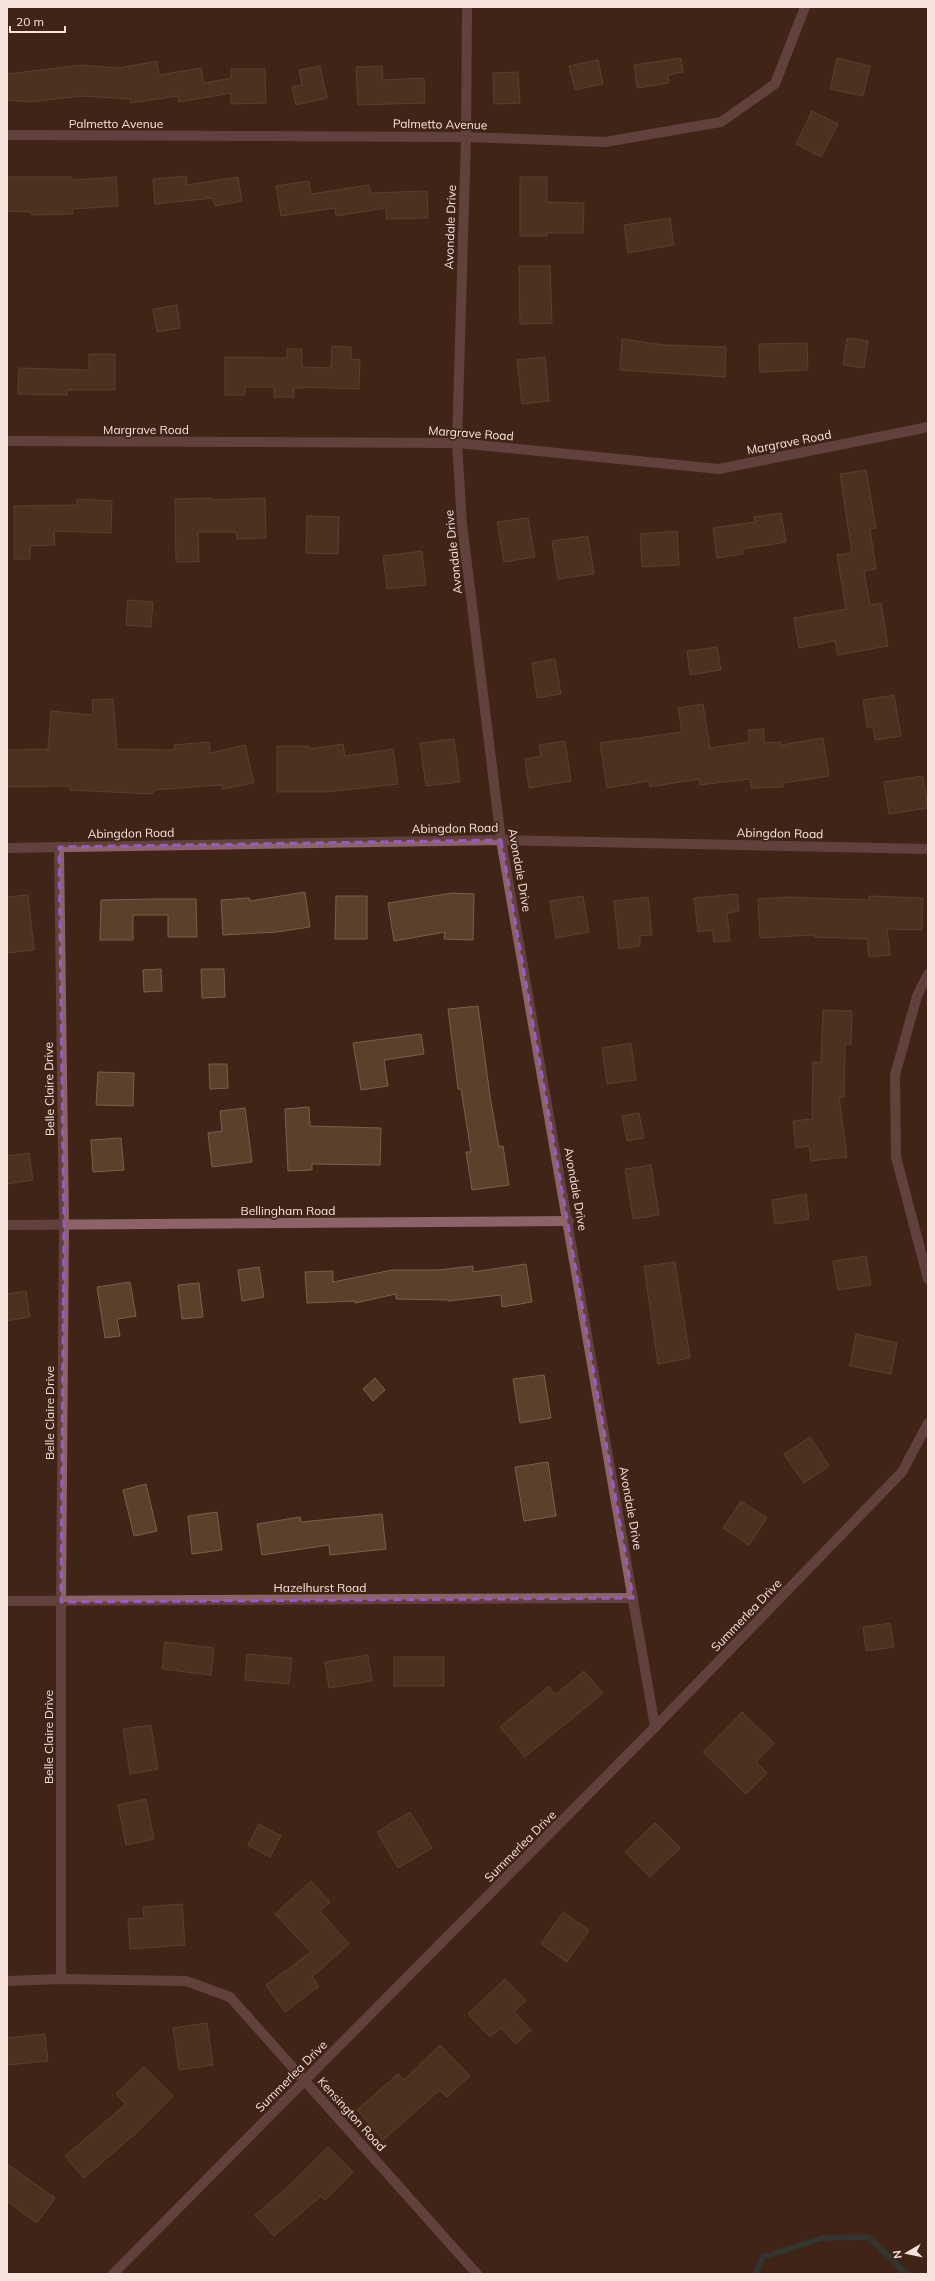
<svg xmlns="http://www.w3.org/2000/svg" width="935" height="2281" viewBox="0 0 935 2281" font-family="Mulish,sans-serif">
<rect width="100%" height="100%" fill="#402417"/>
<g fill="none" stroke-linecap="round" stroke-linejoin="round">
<path stroke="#224d4f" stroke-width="5.5" d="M 755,2274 L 763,2257 L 822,2238 L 868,2237 L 907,2274"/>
</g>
<g fill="#59412b" stroke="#796149">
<path d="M 681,58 L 683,72 L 668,75 L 669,83 L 637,88 L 634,65 Z"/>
<path d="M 837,58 L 870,66 L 863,96 L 830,89 Z"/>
<path d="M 598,60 L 603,84 L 575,90 L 569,66 Z"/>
<path d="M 157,61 L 159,75 L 201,68 L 204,83 L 231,78 L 231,69 L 265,69 L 266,103 L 231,104 L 231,93 L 179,102 L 178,96 L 131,103 L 130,99 L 81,96 L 30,102 L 7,100 L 7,74 L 82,65 L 119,68 Z"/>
<path d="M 320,66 L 327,98 L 296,105 L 292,87 L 302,85 L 299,70 Z"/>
<path d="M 382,66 L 383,80 L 424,78 L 425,103 L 358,105 L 356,67 Z"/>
<path d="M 518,72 L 520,103 L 494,104 L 493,73 Z"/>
<path d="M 812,111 L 838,124 L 821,157 L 796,144 Z"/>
<path d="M 186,176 L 187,185 L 238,177 L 242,201 L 215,206 L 213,198 L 155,204 L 153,179 Z"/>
<path d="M 7,177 L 72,177 L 72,180 L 116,177 L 118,206 L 73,209 L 73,214 L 31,215 L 31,212 L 7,211 Z"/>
<path d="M 520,177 L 547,177 L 547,202 L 584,203 L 583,233 L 547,233 L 547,236 L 520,236 Z"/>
<path d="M 309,181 L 311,194 L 369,185 L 371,193 L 427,191 L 428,218 L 386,219 L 386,208 L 336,216 L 335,208 L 281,216 L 276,186 Z"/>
<path d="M 670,218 L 674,245 L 628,253 L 624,225 Z"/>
<path d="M 519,266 L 550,266 L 552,323 L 520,324 Z"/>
<path d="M 177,305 L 180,328 L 157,332 L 153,309 Z"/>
<path d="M 847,338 L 868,341 L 864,368 L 843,365 Z"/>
<path d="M 622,339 L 665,345 L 726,347 L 725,377 L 620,370 Z"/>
<path d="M 807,343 L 808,370 L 760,372 L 759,344 Z"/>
<path d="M 332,346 L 351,347 L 351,359 L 360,360 L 359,389 L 302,387 L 302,388 L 294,388 L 294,397 L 274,397 L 274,387 L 245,387 L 245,395 L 225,395 L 225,357 L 287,358 L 287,349 L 302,349 L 302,367 L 331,368 Z"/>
<path d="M 89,354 L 115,354 L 115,390 L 68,390 L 67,395 L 18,394 L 19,368 L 89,370 Z"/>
<path d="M 545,357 L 549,401 L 522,404 L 517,360 Z"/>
<path d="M 866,470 L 876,528 L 870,529 L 876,569 L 864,571 L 870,605 L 881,603 L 888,646 L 838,655 L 835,641 L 799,648 L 794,618 L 846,609 L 837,555 L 852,553 L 840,474 Z"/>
<path d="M 211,498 L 211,500 L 265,498 L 266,538 L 237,539 L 236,532 L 198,532 L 199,562 L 176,562 L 175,499 Z"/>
<path d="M 77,499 L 112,501 L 111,533 L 54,531 L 55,545 L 30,546 L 30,559 L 14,559 L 14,506 L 77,505 Z"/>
<path d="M 781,513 L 786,542 L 742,549 L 743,554 L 717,558 L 713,528 L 755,522 L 754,517 Z"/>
<path d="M 307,516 L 339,517 L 338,554 L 306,553 Z"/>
<path d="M 528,518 L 535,557 L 504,562 L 497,522 Z"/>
<path d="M 677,531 L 679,565 L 642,567 L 640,534 Z"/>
<path d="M 588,536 L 594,574 L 558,579 L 552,541 Z"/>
<path d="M 422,551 L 426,585 L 387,589 L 383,556 Z"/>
<path d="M 128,600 L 153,602 L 151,627 L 126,625 Z"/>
<path d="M 717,647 L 721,670 L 690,675 L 687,651 Z"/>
<path d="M 555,659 L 561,694 L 537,698 L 532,663 Z"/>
<path d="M 894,695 L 901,736 L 875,740 L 873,727 L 867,727 L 863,700 Z"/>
<path d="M 113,699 L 117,749 L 175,750 L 174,745 L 209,742 L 210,753 L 245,745 L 254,783 L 223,789 L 222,785 L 153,790 L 153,794 L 70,790 L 70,786 L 7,787 L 7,750 L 48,749 L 51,711 L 93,715 L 92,700 Z"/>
<path d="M 703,704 L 710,748 L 749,742 L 748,730 L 764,729 L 764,743 L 781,742 L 781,745 L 823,738 L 829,776 L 783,783 L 783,787 L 751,788 L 750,779 L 700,785 L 699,779 L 650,787 L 649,781 L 607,788 L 600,743 L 682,732 L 678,708 Z"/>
<path d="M 454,739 L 460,782 L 426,786 L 420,743 Z"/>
<path d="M 565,741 L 571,781 L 529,788 L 525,759 L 541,756 L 539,745 Z"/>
<path d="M 343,744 L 345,756 L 393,749 L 398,784 L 327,792 L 277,792 L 277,746 L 309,746 L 309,749 Z"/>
<path d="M 923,776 L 928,808 L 889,814 L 884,782 Z"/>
<path d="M 305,892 L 310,927 L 277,932 L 223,935 L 221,900 L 249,898 L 250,901 Z"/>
<path d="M 452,893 L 474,894 L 473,940 L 444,939 L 445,932 L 394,941 L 388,903 Z"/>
<path d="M 737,894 L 739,911 L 727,913 L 730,941 L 714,942 L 712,930 L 698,932 L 694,898 Z"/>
<path d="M 28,895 L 34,950 L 7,953 L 7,897 Z"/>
<path d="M 336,896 L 367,896 L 367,939 L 335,939 Z"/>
<path d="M 583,896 L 589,932 L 556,938 L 550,901 Z"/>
<path d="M 869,896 L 923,898 L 922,930 L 887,929 L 890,955 L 869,957 L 867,939 L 814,937 L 814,935 L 760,938 L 758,899 L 787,897 L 869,900 Z"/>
<path d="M 648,897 L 652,935 L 640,936 L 640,946 L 619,949 L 614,901 Z"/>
<path d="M 156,899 L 196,899 L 197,937 L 168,937 L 168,915 L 133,915 L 133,940 L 100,940 L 101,900 Z"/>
<path d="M 161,969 L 162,991 L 144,992 L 143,970 Z"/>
<path d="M 201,969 L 224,969 L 225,997 L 202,998 Z"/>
<path d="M 478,1006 L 490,1096 L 499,1147 L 503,1146 L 509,1185 L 472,1190 L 466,1152 L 471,1152 L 461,1089 L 458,1089 L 448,1009 Z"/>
<path d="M 823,1010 L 852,1011 L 851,1044 L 845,1044 L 844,1097 L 839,1097 L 847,1157 L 811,1161 L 809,1146 L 796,1148 L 793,1121 L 812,1119 L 813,1062 L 821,1062 Z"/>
<path d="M 421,1034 L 424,1054 L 384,1060 L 388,1086 L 361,1090 L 353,1043 Z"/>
<path d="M 631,1043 L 636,1080 L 607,1084 L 602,1048 Z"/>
<path d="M 209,1064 L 227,1064 L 228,1088 L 210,1089 Z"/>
<path d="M 98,1072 L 134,1073 L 133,1106 L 96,1105 Z"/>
<path d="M 309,1107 L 310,1126 L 381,1128 L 380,1165 L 312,1164 L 312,1170 L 288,1171 L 285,1109 Z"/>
<path d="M 245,1108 L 252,1162 L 212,1167 L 208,1133 L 222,1131 L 220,1111 Z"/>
<path d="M 639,1113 L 644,1138 L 627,1141 L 622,1116 Z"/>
<path d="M 121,1138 L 124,1170 L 93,1172 L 91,1140 Z"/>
<path d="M 29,1153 L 33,1180 L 7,1184 L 7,1156 Z"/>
<path d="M 651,1165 L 659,1215 L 633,1219 L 625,1169 Z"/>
<path d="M 806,1194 L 809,1219 L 775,1224 L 772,1200 Z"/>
<path d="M 866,1256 L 871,1285 L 838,1290 L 833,1261 Z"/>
<path d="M 675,1262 L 690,1358 L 658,1364 L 644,1266 Z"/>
<path d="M 526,1264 L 532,1302 L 502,1307 L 501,1295 L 448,1301 L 448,1300 L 396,1299 L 396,1294 L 355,1303 L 354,1301 L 307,1303 L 305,1272 L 333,1271 L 333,1282 L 392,1270 L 438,1270 L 473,1266 L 473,1272 Z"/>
<path d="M 259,1267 L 264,1297 L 242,1301 L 238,1270 Z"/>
<path d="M 130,1282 L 136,1316 L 117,1319 L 120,1336 L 105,1338 L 97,1287 Z"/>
<path d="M 199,1283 L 203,1317 L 182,1319 L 178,1285 Z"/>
<path d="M 26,1291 L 30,1317 L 7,1321 L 7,1294 Z"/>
<path d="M 856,1334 L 897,1343 L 891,1374 L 850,1366 Z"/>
<path d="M 544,1375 L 551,1418 L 520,1423 L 513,1379 Z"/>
<path d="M 375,1378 L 385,1390 L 373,1401 L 363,1389 Z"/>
<path d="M 810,1437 L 829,1466 L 804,1483 L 784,1454 Z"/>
<path d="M 548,1462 L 556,1516 L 524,1521 L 515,1467 Z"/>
<path d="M 146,1484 L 157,1531 L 134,1536 L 123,1490 Z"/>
<path d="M 741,1501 L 767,1518 L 749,1545 L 723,1528 Z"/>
<path d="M 217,1512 L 222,1550 L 192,1554 L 188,1516 Z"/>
<path d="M 382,1514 L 386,1549 L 330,1555 L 329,1545 L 262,1555 L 257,1524 L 300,1517 L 301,1522 Z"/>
<path d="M 890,1623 L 894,1647 L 866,1651 L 863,1627 Z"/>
<path d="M 165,1642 L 214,1648 L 211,1675 L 162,1669 Z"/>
<path d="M 247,1654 L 292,1658 L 289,1684 L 245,1680 Z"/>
<path d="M 368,1655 L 372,1681 L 329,1688 L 325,1662 Z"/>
<rect x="394" y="1657" width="50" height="29"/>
<path d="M 584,1671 L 603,1693 L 525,1757 L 500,1727 L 549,1686 L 555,1695 Z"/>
<path d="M 742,1712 L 774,1743 L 756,1762 L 767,1773 L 746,1794 L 703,1752 Z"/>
<path d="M 151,1725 L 158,1769 L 130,1774 L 123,1729 Z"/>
<path d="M 146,1799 L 154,1839 L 126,1845 L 118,1805 Z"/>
<path d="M 410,1812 L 432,1848 L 398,1868 L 377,1832 Z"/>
<path d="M 655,1823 L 680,1848 L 650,1877 L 625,1852 Z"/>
<path d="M 259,1824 L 281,1836 L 270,1857 L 248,1845 Z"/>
<path d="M 311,1881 L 330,1902 L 320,1911 L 349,1944 L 312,1977 L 319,1986 L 285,2012 L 266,1985 L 311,1952 L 275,1914 Z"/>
<path d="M 182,1904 L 185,1945 L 130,1949 L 128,1919 L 144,1918 L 143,1907 Z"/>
<path d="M 563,1912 L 589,1930 L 567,1962 L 541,1944 Z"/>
<path d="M 505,1979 L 526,2001 L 514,2011 L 531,2030 L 516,2044 L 501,2028 L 490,2037 L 468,2014 Z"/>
<path d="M 207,2023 L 213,2065 L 179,2070 L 173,2028 Z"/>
<path d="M 45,2034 L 48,2061 L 7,2065 L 7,2038 Z"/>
<path d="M 440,2045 L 470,2076 L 447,2097 L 440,2090 L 383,2140 L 357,2110 L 398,2074 L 404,2080 Z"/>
<path d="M 144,2067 L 173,2096 L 136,2133 L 84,2178 L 65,2156 L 126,2104 L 116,2094 Z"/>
<path d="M 328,2147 L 353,2172 L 325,2200 L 321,2196 L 274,2236 L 255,2215 L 286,2189 Z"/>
<path d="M 7,2164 L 55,2198 L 37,2223 L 7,2201 Z"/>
</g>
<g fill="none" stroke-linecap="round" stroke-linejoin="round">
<g stroke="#8c6369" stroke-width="10">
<path d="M 467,7 L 466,137 L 457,443 L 462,524 L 501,840 L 655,1727"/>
<path d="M 7,135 L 466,137 L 605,142 L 721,122 L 775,84 L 805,7"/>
<path d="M 7,441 L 457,443 L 719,469 L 928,427"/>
<path d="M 59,847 L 64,1224 L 61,1602 L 61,1979"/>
<path d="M 7,848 L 501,840 L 928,849"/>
<path d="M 928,974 L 917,996 L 895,1075 L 896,1157 L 928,1279"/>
<path d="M 7,1225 L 569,1221"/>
<path d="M 7,1601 L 633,1598"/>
<path d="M 7,1981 L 61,1979 L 186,1981 L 230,1997 L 477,2274"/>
<path d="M 113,2274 L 655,1727 L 902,1472 L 928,1423"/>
</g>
</g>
<path d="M0 0H935V2281H0ZM 501,840 L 633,1598 L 61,1602 L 64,1224 L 59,847 Z" fill="#402417" fill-opacity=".55" fill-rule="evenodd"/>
<path fill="none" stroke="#9a5ac6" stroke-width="3" stroke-dasharray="8 5" stroke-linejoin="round" d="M 501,840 L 633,1598 L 61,1602 L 64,1224 L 59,847 Z"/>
<g text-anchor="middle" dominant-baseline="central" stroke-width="3.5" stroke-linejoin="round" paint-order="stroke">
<g font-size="12" fill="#f7e3db" stroke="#402417">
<text x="116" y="123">Palmetto Avenue</text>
<text transform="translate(440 124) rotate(1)">Palmetto Avenue</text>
<text transform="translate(450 227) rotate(-88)">Avondale Drive</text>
<text x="146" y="429">Margrave Road</text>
<text transform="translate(471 433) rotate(4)">Margrave Road</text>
<text transform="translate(789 442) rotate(-11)">Margrave Road</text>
<text transform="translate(453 552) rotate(-96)">Avondale Drive</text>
<text transform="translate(455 828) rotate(-1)">Abingdon Road</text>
<text transform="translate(131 833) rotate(-1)">Abingdon Road</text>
<text transform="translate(780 833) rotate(1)">Abingdon Road</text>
<text transform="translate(520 870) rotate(80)">Avondale Drive</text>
<text transform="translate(49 1089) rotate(-91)">Belle Claire Drive</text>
<text transform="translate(576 1189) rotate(80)">Avondale Drive</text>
<text x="288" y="1210">Bellingham Road</text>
<text transform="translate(49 1413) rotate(-90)">Belle Claire Drive</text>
<text transform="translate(631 1508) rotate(80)">Avondale Drive</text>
<text x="320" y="1587">Hazelhurst Road</text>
<text transform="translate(746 1615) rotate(-46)">Summerlea Drive</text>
<text transform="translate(48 1737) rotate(-90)">Belle Claire Drive</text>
<text transform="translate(520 1846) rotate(-45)">Summerlea Drive</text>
<text transform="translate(291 2076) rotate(-45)">Summerlea Drive</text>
<text transform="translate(352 2114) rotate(48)">Kensington Road</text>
</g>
</g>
<rect width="935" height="2281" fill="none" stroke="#f7e3db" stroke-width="16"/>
<g transform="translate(907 2253) rotate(261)" stroke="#402417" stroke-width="3" paint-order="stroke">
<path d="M0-3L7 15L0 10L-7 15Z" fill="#f7e3db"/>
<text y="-6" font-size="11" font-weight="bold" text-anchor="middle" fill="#f7e3db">N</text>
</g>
<path d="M10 26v6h55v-6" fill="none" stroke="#f7e3db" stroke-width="2"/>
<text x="16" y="26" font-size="12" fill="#f7e3db" stroke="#402417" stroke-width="3" paint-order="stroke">20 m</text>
</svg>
